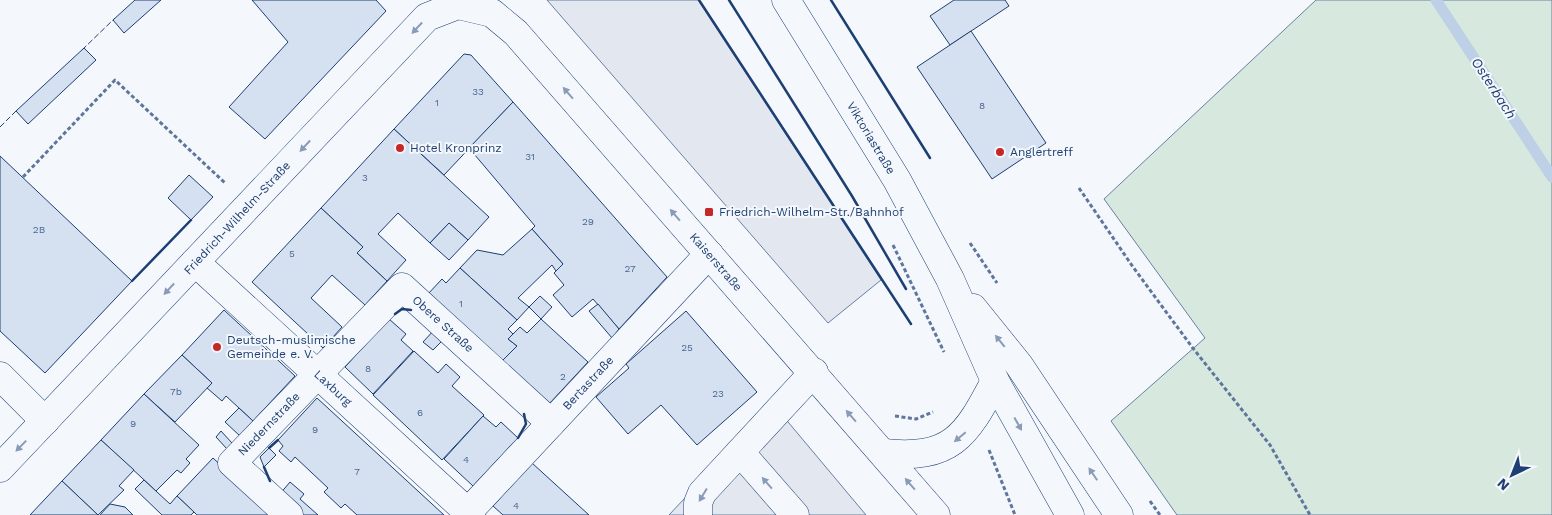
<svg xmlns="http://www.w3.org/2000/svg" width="1552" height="515" viewBox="0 0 1552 515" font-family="'Work Sans',sans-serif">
<rect width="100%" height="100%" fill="#f4f7fb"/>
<path fill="#d7e8df" stroke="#687fa3" d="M 1316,0 L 1552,0 L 1552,515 L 1177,515 L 1111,421 L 1205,338 L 1104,199 Z"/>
<g fill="#e3e8f0" stroke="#687fa3">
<path d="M 547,0 L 698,0 L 881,280 L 828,323 Z"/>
<path d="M 773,404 L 866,515 L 669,515 Z"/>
</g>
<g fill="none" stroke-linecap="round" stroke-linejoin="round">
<path stroke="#bed0e5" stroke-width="11" d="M 1436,0 L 1552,177"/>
</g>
<g fill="#d5e0f0" stroke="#1d3f73">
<path d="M 135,0 L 161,0 L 124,33 L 113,20 Z"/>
<path d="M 252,0 L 376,0 L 386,11 L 265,139 L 229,107 L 288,42 Z"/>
<path d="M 954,0 L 1005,0 L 1009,6 L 950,45 L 930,16 Z"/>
<path d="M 971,31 L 1046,143 L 992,179 L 917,67 Z"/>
<path d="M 84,48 L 96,60 L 28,124 L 16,111 Z"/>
<path d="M 464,54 L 471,55 L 513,102 L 444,175 L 394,129 Z"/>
<path d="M 513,102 L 667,277 L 619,329 L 593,299 L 572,317 L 553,295 L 564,285 L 554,273 L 563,264 L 532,229 L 535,226 L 469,148 Z"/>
<path d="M 394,129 L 489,217 L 468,240 L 449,223 L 430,243 L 398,213 L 378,234 L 406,260 L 387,281 L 357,253 L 363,247 L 321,208 Z"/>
<path d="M 0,156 L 132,281 L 45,373 L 0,331 Z"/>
<path d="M 189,175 L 213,197 L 191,220 L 168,198 Z"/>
<path d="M 321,208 L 363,247 L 357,253 L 387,281 L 365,305 L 332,275 L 311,298 L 342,327 L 323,348 L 252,282 Z"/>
<path d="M 449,223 L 468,240 L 449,260 L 430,243 Z"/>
<path d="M 532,229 L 563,264 L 556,271 L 552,265 L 518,298 L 529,307 L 517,320 L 460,268 L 477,250 L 503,255 Z"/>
<path d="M 460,268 L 517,320 L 508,329 L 513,334 L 508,339 L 517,346 L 502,361 L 428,294 L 442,279 L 446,283 Z"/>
<path d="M 540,296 L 552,307 L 541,319 L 529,307 Z"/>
<path d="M 598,304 L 619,329 L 612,338 L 589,311 Z"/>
<path d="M 224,310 L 295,376 L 253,421 L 226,396 L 222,401 L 207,388 L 212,383 L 182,355 Z"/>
<path d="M 686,311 L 757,392 L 697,445 L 661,405 L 628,434 L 596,397 L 629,368 L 626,364 Z"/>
<path d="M 389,319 L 406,334 L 401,340 L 413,351 L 373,394 L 345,367 Z"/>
<path d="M 541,319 L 588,362 L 549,404 L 502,361 L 517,346 L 508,339 L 520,327 L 527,333 Z"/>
<path d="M 435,329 L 445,338 L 433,350 L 423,342 Z"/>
<path d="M 414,351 L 438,373 L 446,364 L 460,377 L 452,386 L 484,415 L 442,460 L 373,395 Z"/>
<path d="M 182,355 L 212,383 L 175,422 L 144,394 Z"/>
<path d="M 144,394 L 199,445 L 186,459 L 190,463 L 181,473 L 177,470 L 156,491 L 101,440 Z"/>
<path d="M 317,398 L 444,515 L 357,515 L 345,504 L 341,508 L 324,492 L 328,488 L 295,457 L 291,462 L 279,451 L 283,446 L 278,440 Z"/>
<path d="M 239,408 L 253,421 L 240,436 L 225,422 Z"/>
<path d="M 483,416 L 496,427 L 501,422 L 518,438 L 473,486 L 444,459 Z"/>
<path d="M 221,431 L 232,443 L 227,449 L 216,437 Z"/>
<path d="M 101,440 L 134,470 L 119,486 L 124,490 L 98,515 L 62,481 Z"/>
<path d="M 269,448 L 276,455 L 264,467 L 260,457 Z"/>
<path d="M 213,458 L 274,515 L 197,515 L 194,512 L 177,496 Z"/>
<path d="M 532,463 L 589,515 L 503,515 L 493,506 Z"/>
<path d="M 144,480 L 170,504 L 177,496 L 194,512 L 191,515 L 162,515 L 135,489 Z"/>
<path d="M 62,481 L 98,515 L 30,515 Z"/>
<path d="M 290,482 L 304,494 L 300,499 L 318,515 L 301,515 L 279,495 Z"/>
<path d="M 110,504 L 125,507 L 133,515 L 100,515 Z"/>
</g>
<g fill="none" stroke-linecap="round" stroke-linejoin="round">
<defs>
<g id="minor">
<path d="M 195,262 L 471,515"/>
<path d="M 0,376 L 45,421"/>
<path d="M 740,452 L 795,515"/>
<path d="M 468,512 L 709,254"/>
<path d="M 289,515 L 232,463 L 402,287 L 551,423"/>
<path d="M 698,515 L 698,503 L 702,493 L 814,372"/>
</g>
<g id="major">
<path d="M 786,0 L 897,180 L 950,279 L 995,381 L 1070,515"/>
<path d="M 973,308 L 1019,365 L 1119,515"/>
<path d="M 883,453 C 951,460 966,437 995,381"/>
<path d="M 0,468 L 427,17 L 458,5 L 492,13 L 516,33 L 936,515"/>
</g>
</defs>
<use href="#minor" stroke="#1d3f73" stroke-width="29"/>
<use href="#major" stroke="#1d3f73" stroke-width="29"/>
<g stroke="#5e769c" stroke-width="3" stroke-dasharray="4 2.5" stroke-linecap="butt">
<path d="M 23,177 L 115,80 L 225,183"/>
<path d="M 1079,188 L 1133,267 L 1192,347 L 1270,445 L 1310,515"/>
<path d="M 970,243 L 997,283"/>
<path d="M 893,245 L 944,352"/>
<path d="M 895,416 L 916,419 L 933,412"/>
<path d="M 989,450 L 1015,515"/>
<path d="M 1150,501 L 1160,515"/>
</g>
<use href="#minor" stroke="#f4f7fb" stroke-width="28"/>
<use href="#major" stroke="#f4f7fb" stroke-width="28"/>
<g stroke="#1d3f73" stroke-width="1" stroke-dasharray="6 2.5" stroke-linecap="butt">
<path d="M 82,50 L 115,18"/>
<path d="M 0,127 L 18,109"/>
</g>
<g stroke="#1d3f73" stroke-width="2.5">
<path d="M 699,0 L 911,324"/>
<path d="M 729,0 L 852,196 L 906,289"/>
<path d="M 831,0 L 930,158"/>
<path d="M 132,281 L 191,220"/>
<path d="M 395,314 L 402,309 L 411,310"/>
<path d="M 518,438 L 526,424 L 524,414"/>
<path d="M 269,448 L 278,440"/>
<path d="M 264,467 L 270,481"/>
</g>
</g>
<defs><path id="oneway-solid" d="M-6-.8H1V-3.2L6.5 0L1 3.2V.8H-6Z" transform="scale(1.25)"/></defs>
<g fill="#889bb7">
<use href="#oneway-solid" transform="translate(417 28) rotate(133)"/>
<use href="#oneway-solid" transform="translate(568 93) rotate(-131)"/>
<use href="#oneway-solid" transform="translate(305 146) rotate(133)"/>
<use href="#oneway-solid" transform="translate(675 215) rotate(-131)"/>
<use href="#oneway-solid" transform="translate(169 289) rotate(133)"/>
<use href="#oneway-solid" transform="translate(1000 341) rotate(-129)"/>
<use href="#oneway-solid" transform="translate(851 416) rotate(-131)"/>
<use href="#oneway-solid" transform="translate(1018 424) rotate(61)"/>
<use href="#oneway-solid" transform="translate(960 437) rotate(140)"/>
<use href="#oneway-solid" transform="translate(21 446) rotate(134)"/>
<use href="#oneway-solid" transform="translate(1093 474) rotate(-124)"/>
<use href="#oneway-solid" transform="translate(767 483) rotate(-131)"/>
<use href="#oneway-solid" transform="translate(910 484) rotate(-131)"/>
<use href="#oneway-solid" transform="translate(703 495) rotate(121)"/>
</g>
<g fill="#c62828" stroke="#f4f7fb" stroke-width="2">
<circle cx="400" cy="148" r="5"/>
<circle cx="1000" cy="152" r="5"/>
<rect x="704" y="207" width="10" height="10" rx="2.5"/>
<circle cx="217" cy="347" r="5"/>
</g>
<g text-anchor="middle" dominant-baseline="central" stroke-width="4" stroke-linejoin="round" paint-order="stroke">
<g font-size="10" fill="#4b6792">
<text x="478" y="91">33</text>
<text x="437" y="102">1</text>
<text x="982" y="105">8</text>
<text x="530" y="156">31</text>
<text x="365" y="177">3</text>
<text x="588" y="221">29</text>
<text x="39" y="229">2B</text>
<text x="292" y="253">5</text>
<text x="630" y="268">27</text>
<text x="461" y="303">1</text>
<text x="687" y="347">25</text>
<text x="368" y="368">8</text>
<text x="563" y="376">2</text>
<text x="176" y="391">7b</text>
<text x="718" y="393">23</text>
<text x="420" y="412">6</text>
<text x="133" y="423">9</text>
<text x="315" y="429">9</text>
<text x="466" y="459">4</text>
<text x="357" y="471">7</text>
<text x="516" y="505">4</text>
</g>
<g font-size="12" fill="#1d3f73" stroke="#f4f7fb">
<text transform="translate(871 138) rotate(59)">Viktoriastraße</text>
<text transform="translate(237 218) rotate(-47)">Friedrich-Wilhelm-Straße</text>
<text transform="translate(716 262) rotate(49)">Kaiserstraße</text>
<text transform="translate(443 324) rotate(42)">Obere Straße</text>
<text transform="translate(588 383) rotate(-47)">Bertastraße</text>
<text transform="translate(333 388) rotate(43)">Laxburg</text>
<text transform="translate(269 424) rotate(-46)">Niedernstraße</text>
</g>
<g font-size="12" fill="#1d3f73" stroke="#f4f7fb" text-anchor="start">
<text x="410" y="148">Hotel Kronprinz</text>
<text x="1010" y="152">Anglertreff</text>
<text x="719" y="212">Friedrich-Wilhelm-Str./Bahnhof</text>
<text x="227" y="340">Deutsch-muslimische<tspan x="227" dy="14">Gemeinde e. V.</tspan></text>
</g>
<g font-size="14" font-style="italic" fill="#1d3f73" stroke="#f4f7fb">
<text transform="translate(1494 88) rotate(57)">Osterbach</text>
</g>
</g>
<g transform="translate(1512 475) rotate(223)" stroke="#f4f7fb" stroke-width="4" paint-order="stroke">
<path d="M0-4L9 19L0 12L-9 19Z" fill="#1d3f73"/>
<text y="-8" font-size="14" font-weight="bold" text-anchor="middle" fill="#1d3f73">N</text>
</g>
</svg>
